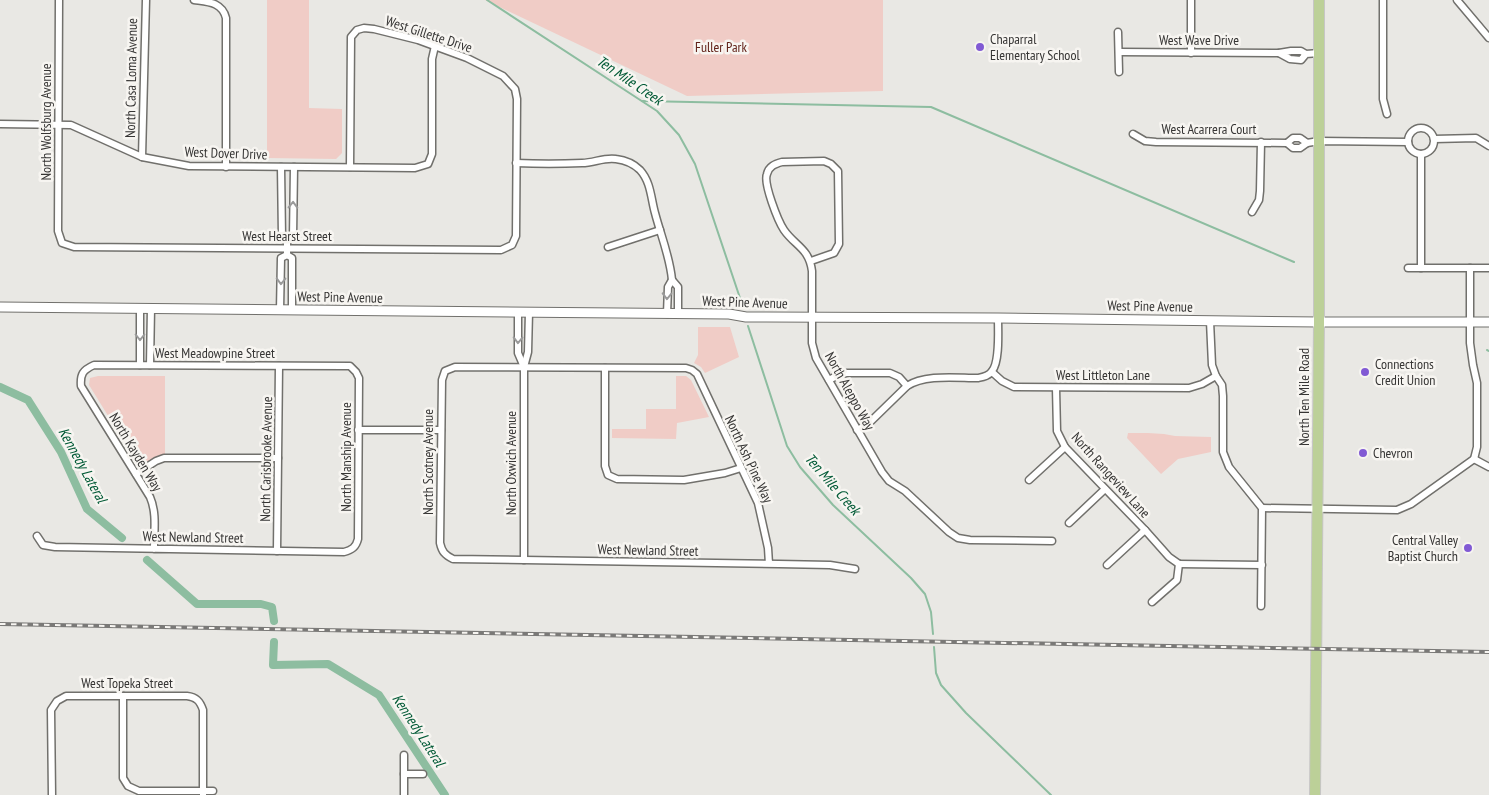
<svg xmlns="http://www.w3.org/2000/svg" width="1489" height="795" viewBox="0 0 1489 795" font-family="'PT Sans Narrow',sans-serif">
<rect width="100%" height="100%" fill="#e9e8e4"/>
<g fill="#f0ccc6">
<path d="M 267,0 L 309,0 L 309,108 L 342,109 L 342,153 L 336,159 L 267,158 Z"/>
<path d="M 485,0 L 883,0 L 883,91 L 687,96 Z"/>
<path d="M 698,327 L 730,327 L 739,357 L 705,373 L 701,367 L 694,363 L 698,355 Z"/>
<path d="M 98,376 L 165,376 L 165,454 L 143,464 L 136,461 L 89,385 L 90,378 Z"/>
<path d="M 676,376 L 686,376 L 691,380 L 709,417 L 677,423 L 676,439 L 612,438 L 612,429 L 646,429 L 646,409 L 676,409 Z"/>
<path d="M 1128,433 L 1148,433 L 1164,434 L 1175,436 L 1211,437 L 1211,452 L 1178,459 L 1161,474 L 1127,438 Z"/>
</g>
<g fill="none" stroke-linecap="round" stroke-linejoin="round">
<g stroke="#8dbda0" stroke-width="2">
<path d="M 487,0 L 657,111 L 679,135 L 695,164 L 742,304"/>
<path d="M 642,101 L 931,107 L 1294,262"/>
<path d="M 748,326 L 787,446 L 800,467 L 833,505 L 911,578 L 925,594 L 931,612 L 933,634"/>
<path d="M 1487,350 L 1489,351"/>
<path d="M 934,647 L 936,673 L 941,685 L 966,713 L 1051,795"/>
</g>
<g stroke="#8dbda0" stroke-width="8">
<path d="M 0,387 L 28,400 L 61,452 L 87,509 L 122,538"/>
<path d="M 147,560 L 197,604 L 261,604 L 272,607 L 274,621"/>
<path d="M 274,642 L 273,665 L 328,664 L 379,695 L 445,795"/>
</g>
<defs>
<g id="street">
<path d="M 59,0 L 58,231 L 62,243 L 74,247 L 501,250 L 512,245 L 516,236 L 517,99 L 515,89 L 503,76 L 467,58 L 418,40 L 374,29 L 364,28 L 357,30 L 351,37 L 350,167"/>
<path d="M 194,0 C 208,2 222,2 226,18 L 226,167"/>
<path d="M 1383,0 L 1383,99 L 1387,114"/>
<path d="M 1457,0 L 1489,38"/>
<path d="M 1118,32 L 1119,72"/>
<path d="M 1119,52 L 1279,53"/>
<path d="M 1191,53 L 1191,0"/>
<path d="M 1306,54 L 1301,60 L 1290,59 L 1279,53 L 1291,51 L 1301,51 L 1306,54 L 1319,53"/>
<path d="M 0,124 L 71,125 L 142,157 L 189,166 L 415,168 L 428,164 L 432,154 L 432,59 L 435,46"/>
<circle cx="1421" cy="141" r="13"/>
<path d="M 1133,134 L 1145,141 L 1156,142 L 1287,143"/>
<path d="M 1293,138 L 1300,138 L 1307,143 L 1300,148 L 1293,148 L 1287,143 Z"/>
<path d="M 1434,139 L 1476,138 L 1489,146"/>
<path d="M 1307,143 L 1319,141 L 1408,142"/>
<path d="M 1421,154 L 1421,268"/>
<path d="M 142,157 L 146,0"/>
<path d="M 516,163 C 538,164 560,164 582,163 C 594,163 604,157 616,159 C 624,160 634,164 640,170 C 651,182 651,199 655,213 C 661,236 670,257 672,280"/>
<path d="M 281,167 L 282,237 L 287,241 L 287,255 L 292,258 L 292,310"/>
<path d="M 1252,212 L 1259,200 L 1260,191 L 1261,142"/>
<path d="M 287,241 L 293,237 L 294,167"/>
<path d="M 608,247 L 660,230"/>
<path d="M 811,261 L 834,253 L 839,244 L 838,171 L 831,164 L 824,161 L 782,162 C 775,164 769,166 767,174 C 763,183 778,221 784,230 C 795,246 809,248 812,271 L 812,343 L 816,358 L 882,472 L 889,481 L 905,491 L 949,532 L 958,538 L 970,540 L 1052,541"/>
<path d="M 1408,268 L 1489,268"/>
<path d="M 1470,268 L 1470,343 L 1473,365 L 1477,383 L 1477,447 L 1474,459"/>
<path d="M 280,310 L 281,258 L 287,255"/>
<path d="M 518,312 L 518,353 L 524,367"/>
<path d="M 667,314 L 668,287 L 672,280 L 678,287 L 678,314"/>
<path d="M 1210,321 L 1212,365 L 1216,376 L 1222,385 L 1223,396 L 1223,452 L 1229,467 L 1262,508 L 1261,606"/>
<path d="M 140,365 L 140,308"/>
<path d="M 150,365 L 151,308"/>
<path d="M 605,368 L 605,466 L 608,475 L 617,479 L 684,480 L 725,473 L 741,468"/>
<path d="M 992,372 L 1002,381 L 1014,387 L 1189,388 L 1202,384 L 1216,376"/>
<path d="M 829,380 L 840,374 L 847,373 L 890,373 L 899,377 L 907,386"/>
<path d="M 1056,388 L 1057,431 L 1065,447 L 1145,530 L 1169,557 L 1179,564"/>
<path d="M 358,430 L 441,430"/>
<path d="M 857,430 L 867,425 L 907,386 C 925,374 956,378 978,378 C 983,377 989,376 992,371 C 1000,362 998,331 998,318"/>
<path d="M 1474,459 L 1489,467"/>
<path d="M 136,474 L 156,461 L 164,458 L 278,458"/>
<path d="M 1029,480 L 1065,447"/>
<path d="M 1262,508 L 1397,510 L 1411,504 L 1474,459"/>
<path d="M 1069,523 L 1105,489"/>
<path d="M 37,536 L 43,545 L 55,547 L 344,552 C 352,550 356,547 358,539 L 359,378 L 356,372 L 350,366 L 94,365 C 83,370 80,374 81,386 L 150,497 C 157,513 154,531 154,549"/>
<path d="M 277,551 L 279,366"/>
<path d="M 524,560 L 524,367 L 528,352 L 529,312"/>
<path d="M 769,564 L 768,548 L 758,503 L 697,374 L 692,370 L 686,368 L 455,367 L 445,371 L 442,380 L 440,543 C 442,552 445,555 453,559 L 779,564 L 830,565 L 855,569"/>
<path d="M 1179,564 L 1262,565"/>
<path d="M 1107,565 L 1145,530"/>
<path d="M 1152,602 L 1177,580 L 1179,564"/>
<path d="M 123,696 L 123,778 L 128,786 L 139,791 L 213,791"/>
<path d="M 404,774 L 423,774"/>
<path d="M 52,795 L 51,710 L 57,701 L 66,696 L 187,696 C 196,697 200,701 203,710 L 203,795"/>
<path d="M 404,795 L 404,755"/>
</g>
<path id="secondary" d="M 0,307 L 729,314 L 746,317 L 766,317 L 998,318 L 1319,322 L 1489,322"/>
<path id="primary" d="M 1315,795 L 1319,322 L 1319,0"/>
</defs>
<use href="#street" stroke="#71706c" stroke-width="9"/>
<use href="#secondary" stroke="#71706c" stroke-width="11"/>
<use href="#primary" stroke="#c7c6c6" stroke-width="12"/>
<use href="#street" stroke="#fff" stroke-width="6"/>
<use href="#secondary" stroke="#fff" stroke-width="9"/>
<use href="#primary" stroke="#bcd098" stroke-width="10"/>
<defs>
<path id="rail" d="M 0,624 L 1489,652"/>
</defs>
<use href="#rail" stroke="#7a7977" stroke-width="4"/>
<use href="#rail" stroke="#f7f5f1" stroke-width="2" stroke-dasharray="5.5" stroke-linecap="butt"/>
</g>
<defs><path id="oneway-chevron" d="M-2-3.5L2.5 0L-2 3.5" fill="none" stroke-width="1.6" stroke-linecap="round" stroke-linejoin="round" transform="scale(1.25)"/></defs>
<g stroke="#9a9a9a">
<use href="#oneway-chevron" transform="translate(293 205) rotate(-89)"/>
<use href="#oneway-chevron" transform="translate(281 281) rotate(91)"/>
<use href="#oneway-chevron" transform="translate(667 296) rotate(91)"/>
<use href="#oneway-chevron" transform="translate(140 337) rotate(90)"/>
<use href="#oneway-chevron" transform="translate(518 340) rotate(91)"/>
</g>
<g fill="#815ad4" stroke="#f7f5f1" stroke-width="2">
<circle cx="980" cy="47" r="5"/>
<circle cx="1365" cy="372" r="5"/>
<circle cx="1363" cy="453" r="5"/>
<circle cx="1468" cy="548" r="5"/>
</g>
<g text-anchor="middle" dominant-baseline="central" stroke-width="5" stroke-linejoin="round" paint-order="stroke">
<g font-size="14" fill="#363534" stroke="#f7f5f1">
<text transform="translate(429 34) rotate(18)">West Gillette Drive</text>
<text x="1199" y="40">West Wave Drive</text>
<text transform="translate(131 78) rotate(-89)">North Casa Loma Avenue</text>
<text transform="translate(46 122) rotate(-90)">North Wolfsburg Avenue</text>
<text x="1209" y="129">West Acarrera Court</text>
<text transform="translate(226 153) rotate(2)">West Dover Drive</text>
<text x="287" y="236">West Hearst Street</text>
<text transform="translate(340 297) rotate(1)">West Pine Avenue</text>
<text transform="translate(745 302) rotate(2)">West Pine Avenue</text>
<text transform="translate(1150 306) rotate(1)">West Pine Avenue</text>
<text x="215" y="353">West Meadowpine Street</text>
<text x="1103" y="375">West Littleton Lane</text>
<text transform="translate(850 391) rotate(61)">North Aleppo Way</text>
<text transform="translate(1304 397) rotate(-90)">North Ten Mile Road</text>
<text transform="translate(136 452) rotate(59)">North Kayden Way</text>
<text transform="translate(346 457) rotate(-90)">North Manship Avenue</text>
<text transform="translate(266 459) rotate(-89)">North Carisbrooke Avenue</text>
<text transform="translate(749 459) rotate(65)">North Ash Pine Way</text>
<text transform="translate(428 462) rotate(-90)">North Scotney Avenue</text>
<text transform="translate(511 463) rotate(-90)">North Oxwich Avenue</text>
<text transform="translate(1111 475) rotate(48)">North Rangeview Lane</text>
<text transform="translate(193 537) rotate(1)">West Newland Street</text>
<text transform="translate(648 550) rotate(1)">West Newland Street</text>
<text x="127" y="683">West Topeka Street</text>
</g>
<g font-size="14" fill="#363534" stroke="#f7f5f1" text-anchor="start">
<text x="990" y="39">Chaparral<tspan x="990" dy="16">Elementary School</tspan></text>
<text x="1375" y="364">Connections<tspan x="1375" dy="16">Credit Union</tspan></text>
<text x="1373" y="453">Chevron</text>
<text x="1458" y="540" text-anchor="end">Central Valley<tspan x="1458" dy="16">Baptist Church</tspan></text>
</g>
<g font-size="14" fill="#612118" stroke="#f7f5f1">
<text x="721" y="47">Fuller Park</text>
</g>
<g font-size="15" font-style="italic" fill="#025a36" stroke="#f7f5f1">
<text transform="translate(630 80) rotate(34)">Ten Mile Creek</text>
<text transform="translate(83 465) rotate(61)">Kennedy Lateral</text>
<text transform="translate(833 484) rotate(49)">Ten Mile Creek</text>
<text transform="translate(419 730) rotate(57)">Kennedy Lateral</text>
</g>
</g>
</svg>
